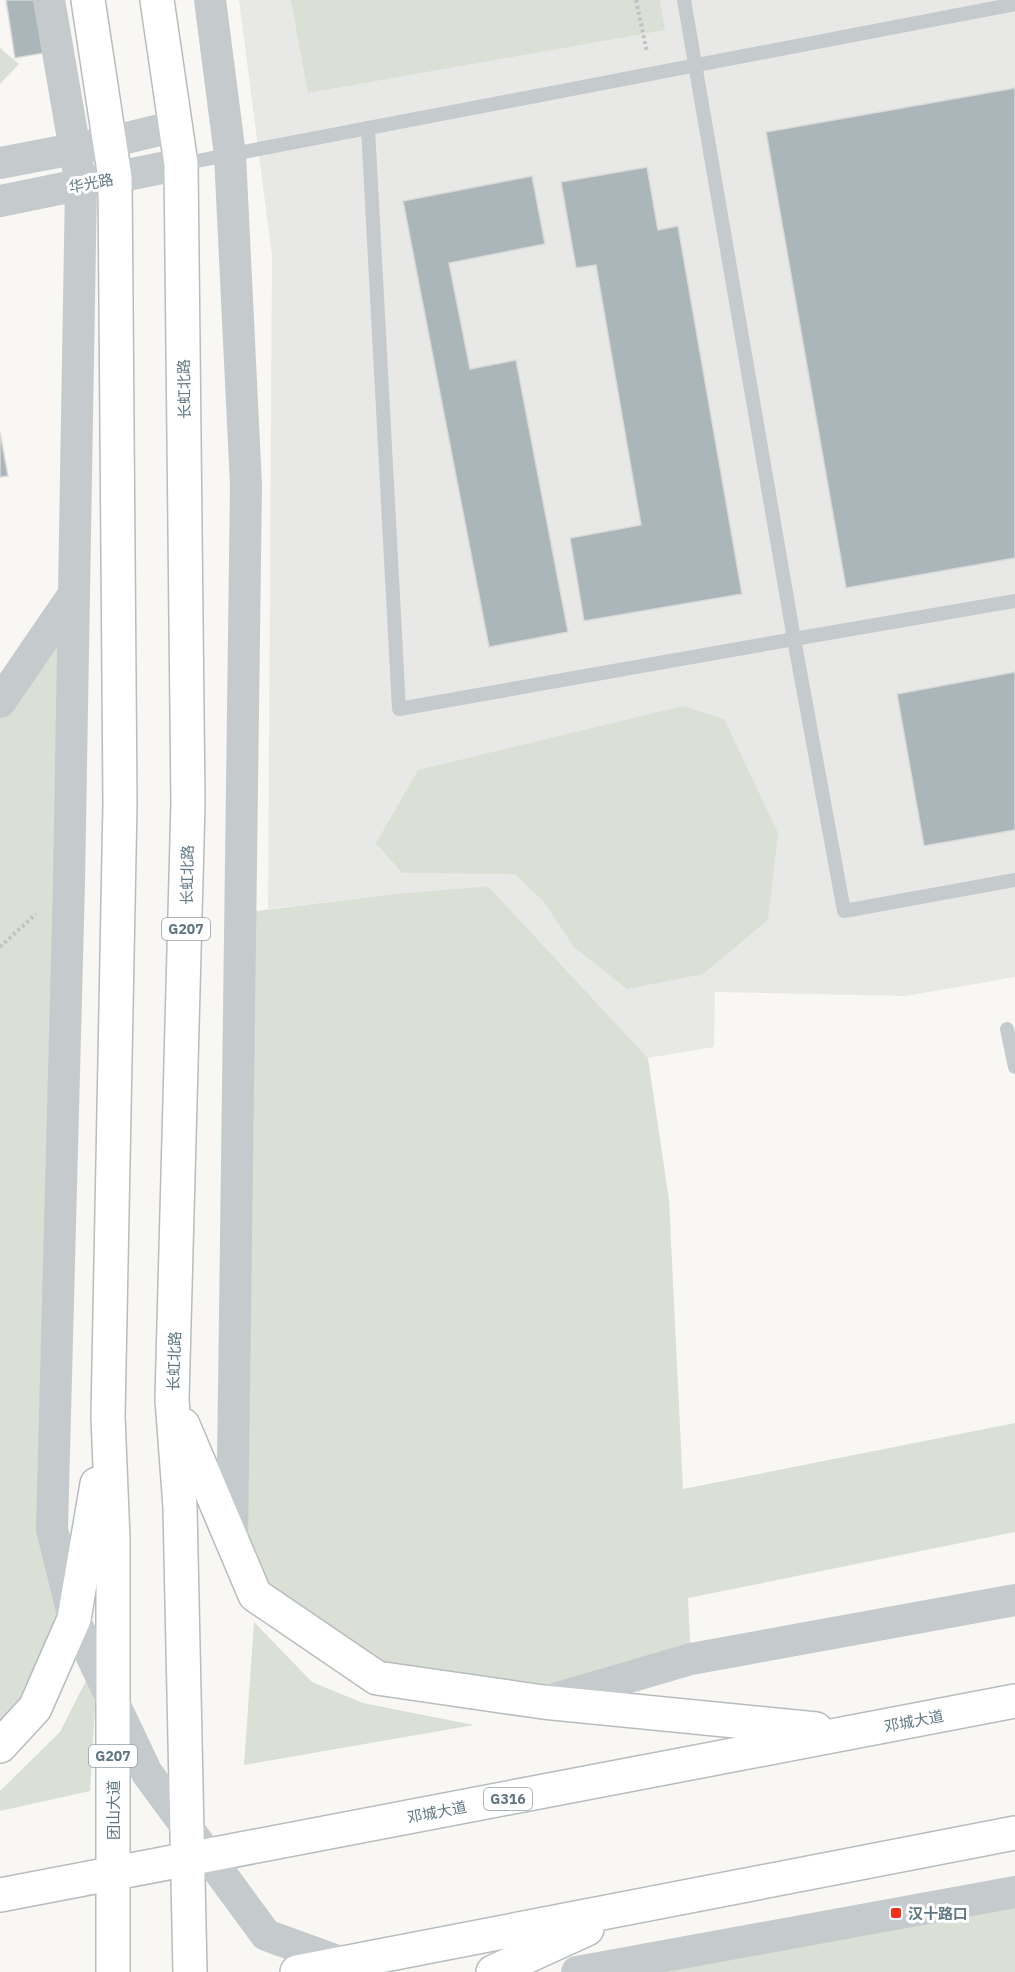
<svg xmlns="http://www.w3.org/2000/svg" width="1015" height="1972" viewBox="0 0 1015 1972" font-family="'IBM Plex Sans','Noto Sans SC',sans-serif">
<rect width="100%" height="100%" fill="#f8f7f4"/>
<path fill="#e8e9e7" d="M 239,0 L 1015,0 L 1015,977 L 906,996 L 715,992 L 714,1047 L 648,1058 L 488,886 L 394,894 L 268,909 L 272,256 Z"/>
<g fill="#dae0d5">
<path d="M 291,0 L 660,0 L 665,30 L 308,93 Z"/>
<path d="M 0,48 L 19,64 L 0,84 Z"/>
<path d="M 74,594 L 52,1529 L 74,1619 L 0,1746 L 0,702 Z"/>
<path d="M 683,706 L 724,719 L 778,833 L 768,920 L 703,974 L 627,989 L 574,947 L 544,902 L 515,874 L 402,873 L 376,843 L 418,770 Z"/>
<path d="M 488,886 L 648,1058 L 669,1200 L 683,1489 L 1015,1423 L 1015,1532 L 688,1598 L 691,1659 L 543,1702 L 377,1678 L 255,1595 L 232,1540 L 240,913 L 394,894 Z"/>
<path d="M 254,1622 L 312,1682 L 363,1703 L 474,1725 L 244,1765 Z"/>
<path d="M 98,1657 L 90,1791 L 0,1811 L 0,1791 L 60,1732 Z"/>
<path d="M 1015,1892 L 1015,1972 L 576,1972 Z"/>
</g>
<g fill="#abb6ba" stroke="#d9d9d7" stroke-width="1.5">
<path d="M 6,0 L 36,0 L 44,53 L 15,58 Z"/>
<path d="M 1015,88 L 1015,558 L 846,588 L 766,132 Z"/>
<path d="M 647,167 L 658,230 L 678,226 L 742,594 L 584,621 L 570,538 L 641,525 L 596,265 L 576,268 L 561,182 Z"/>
<path d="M 532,176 L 545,244 L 449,263 L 470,369 L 516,360 L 568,632 L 489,647 L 403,201 Z"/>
<path d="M 0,433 L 8,476 L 0,477 Z"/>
<path d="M 1015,672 L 1015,830 L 924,846 L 897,694 Z"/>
</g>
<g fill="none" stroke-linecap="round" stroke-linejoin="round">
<defs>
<g id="trunk">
<path d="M 88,0 L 115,178 L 120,803 L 108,1417 L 113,1539 L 113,1972"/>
<path d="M 157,0 L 181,164 L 188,803 L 172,1399 L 180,1507 L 190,1972"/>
<path d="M 183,1425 L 255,1595 L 377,1678 L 543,1702 L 816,1729"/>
<path d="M 0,1746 L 35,1708 L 74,1619 L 97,1484"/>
<path d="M 0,1895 L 1015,1701"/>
<path d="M 297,1972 L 1015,1833"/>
<path d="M 493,1972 L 587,1929"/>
</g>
</defs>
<use href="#trunk" stroke="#b7bcbe" stroke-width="36"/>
<g stroke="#c0c3c5" stroke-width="4" stroke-dasharray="3 3" stroke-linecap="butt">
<path d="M 636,0 L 647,52"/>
<path d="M 0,947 L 36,914"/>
</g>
<g stroke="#c5cacd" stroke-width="14">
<path d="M 684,0 L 794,639 L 1015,601"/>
<path d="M 368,128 L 399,709 L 794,639 L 844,911 L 1015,880"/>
<path d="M 181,164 L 1015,4"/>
<path d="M 1007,1029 L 1015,1067"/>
</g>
<g stroke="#c5cacd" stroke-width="32">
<path d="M 49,0 L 81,185 L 69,883 L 52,1529 L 74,1619 L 147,1773 L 266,1935 L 354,1967"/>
<path d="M 210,0 L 230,155 L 246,485 L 232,1540"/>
<path d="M 0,163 L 110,142 L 176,126"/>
<path d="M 0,201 L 181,164"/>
<path d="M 0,702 L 74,594"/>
<path d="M 544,1702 L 691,1659 L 1015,1600"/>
<path d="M 577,1972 L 1015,1892"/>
</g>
<use href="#trunk" stroke="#fff" stroke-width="33"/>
</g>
<rect fill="#f1311b" stroke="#fff" stroke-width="2" x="890" y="1907" width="12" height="12" rx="3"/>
<g text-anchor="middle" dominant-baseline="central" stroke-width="6" stroke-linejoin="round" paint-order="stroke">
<g fill="#fff" stroke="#90a0a8" stroke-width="1.5">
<rect x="162" y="918" width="48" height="22" rx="4.5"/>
<rect x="89" y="1745" width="48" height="22" rx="4.5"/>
<rect x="484" y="1788" width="48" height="22" rx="4.5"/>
</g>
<g font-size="14" font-weight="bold" fill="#607782">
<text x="186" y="929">G207</text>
<text x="113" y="1756">G207</text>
<text x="508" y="1799">G316</text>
</g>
<g font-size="15" fill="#607782" stroke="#fff">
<text transform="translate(91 183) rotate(-11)">华光路</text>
<text transform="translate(184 389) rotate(-91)">长虹北路</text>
<text transform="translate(187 875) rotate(-89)">长虹北路</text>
<text transform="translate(174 1361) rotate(-88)">长虹北路</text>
<text transform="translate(914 1721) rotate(-11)">邓城大道</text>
<text transform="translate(113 1810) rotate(-90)">团山大道</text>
<text transform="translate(437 1812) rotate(-11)">邓城大道</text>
</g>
<g font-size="15" font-weight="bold" fill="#607782" stroke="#fff" text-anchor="start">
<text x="908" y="1913">汉十路口</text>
</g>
</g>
</svg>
